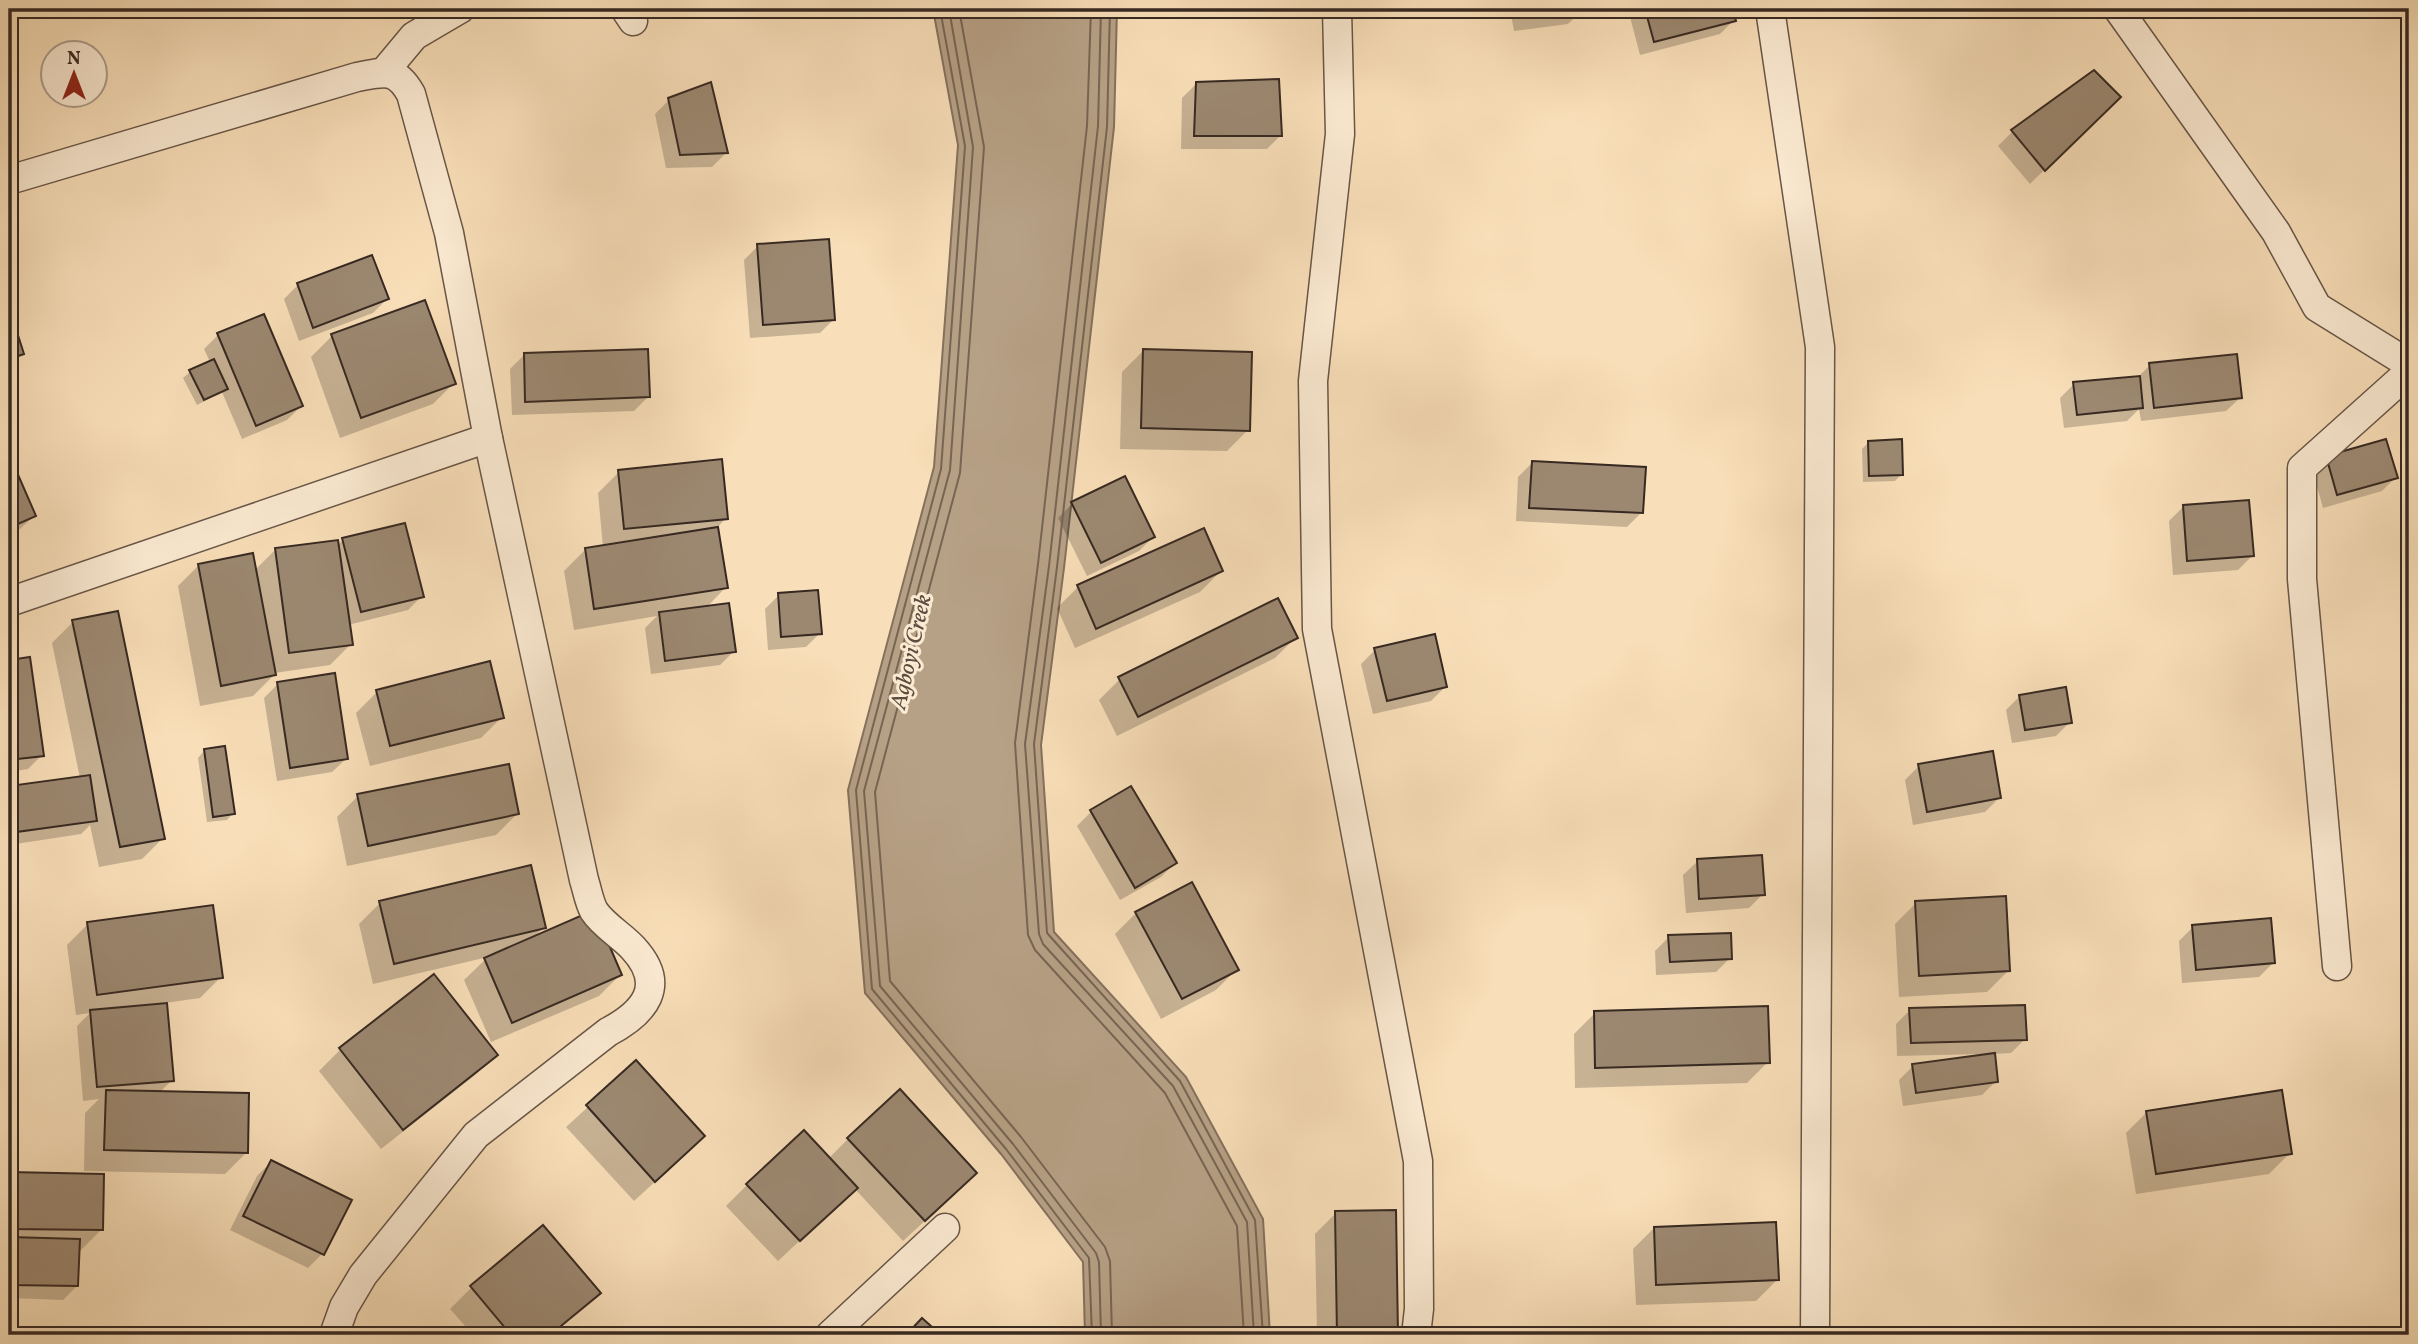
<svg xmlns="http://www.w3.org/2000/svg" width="2418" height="1344" viewBox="0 0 2418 1344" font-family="Vollkorn,serif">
<rect width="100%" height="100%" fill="#f9dfb9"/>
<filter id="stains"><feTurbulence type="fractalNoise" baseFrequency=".00286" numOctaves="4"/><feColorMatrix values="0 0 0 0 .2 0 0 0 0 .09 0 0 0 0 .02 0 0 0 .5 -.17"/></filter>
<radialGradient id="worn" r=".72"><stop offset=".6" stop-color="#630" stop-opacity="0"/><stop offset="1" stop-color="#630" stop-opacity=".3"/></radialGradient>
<path fill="#b7a186" stroke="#84715e" stroke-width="2" d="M 933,9 L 1117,9 L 1114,127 L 1064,568 L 1041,745 L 1054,932 L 1186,1077 L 1263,1219 L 1270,1335 L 1085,1335 L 1083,1262 L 1001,1154 L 865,993 L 848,790 L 934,467 L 958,145 Z"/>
<g fill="#0003">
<path d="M 1510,9 L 1582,9 L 1582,10 L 1568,24 L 1514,31 Z"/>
<path d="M 1628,9 L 1731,9 L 1734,20 L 1720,34 L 1640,55 Z"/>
<path d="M 2094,72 L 2118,97 L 2030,184 L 1998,146 L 2012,132 Z"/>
<path d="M 1196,84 L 1281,135 L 1267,149 L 1181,149 L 1182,98 Z"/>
<path d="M 669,100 L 726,153 L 712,167 L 666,168 L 655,114 Z"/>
<path d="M 758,246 L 834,319 L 820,333 L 750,338 L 744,260 Z"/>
<path d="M 371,257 L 387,299 L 373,313 L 299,341 L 284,299 L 298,285 Z"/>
<path d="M 424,302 L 454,383 L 433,404 L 340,438 L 311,357 L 332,336 Z"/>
<path d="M 9,313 L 22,353 L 9,367 Z"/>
<path d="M 218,335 L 301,406 L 287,420 L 242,439 L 222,392 L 197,405 L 183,378 L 190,372 L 210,362 L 204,349 Z"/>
<path d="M 1143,351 L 1248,430 L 1227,451 L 1120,449 L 1122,372 Z"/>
<path d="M 524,355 L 648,397 L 634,411 L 512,415 L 510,369 Z"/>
<path d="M 2150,365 L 2241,397 L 2226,411 L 2141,421 L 2139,409 L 2127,421 L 2064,428 L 2060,398 L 2074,384 L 2137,378 Z"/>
<path d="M 1869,442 L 1902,474 L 1895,481 L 1863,482 L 1862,449 Z"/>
<path d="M 2327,458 L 2396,477 L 2382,491 L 2323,508 L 2313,472 Z"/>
<path d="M 9,459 L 34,516 L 9,539 Z"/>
<path d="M 1532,463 L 1641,513 L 1627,527 L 1516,521 L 1518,477 Z"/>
<path d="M 619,472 L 726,518 L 717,528 L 726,587 L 706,608 L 734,651 L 720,665 L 651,674 L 645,628 L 657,616 L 574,630 L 564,571 L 585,550 L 603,547 L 598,493 Z"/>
<path d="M 1072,504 L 1153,537 L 1139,551 L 1087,576 L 1058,518 Z"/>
<path d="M 2183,507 L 2252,556 L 2238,570 L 2173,575 L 2169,521 Z"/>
<path d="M 1203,530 L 1221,571 L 1200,592 L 1075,648 L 1057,608 L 1078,587 Z"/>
<path d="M 343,540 L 422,596 L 408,610 L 348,625 L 351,644 L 330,665 L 274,673 L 274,675 L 253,696 L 200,706 L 178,586 L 199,565 L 255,570 L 276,549 L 337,546 Z"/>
<path d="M 779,595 L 820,633 L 806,647 L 768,650 L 765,609 Z"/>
<path d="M 73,622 L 163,838 L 142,859 L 99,867 L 90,825 L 81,834 L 9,845 L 9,788 L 80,778 L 52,643 Z"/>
<path d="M 1296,637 L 1275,658 L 1117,736 L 1099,700 L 1120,679 Z"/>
<path d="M 1375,650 L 1445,687 L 1431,701 L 1373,714 L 1361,664 Z"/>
<path d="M 28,659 L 42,755 L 28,769 L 9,772 L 9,662 Z"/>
<path d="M 278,684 L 347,758 L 332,772 L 277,781 L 264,698 Z"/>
<path d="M 377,692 L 502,717 L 481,738 L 370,766 L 356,713 Z"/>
<path d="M 2020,696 L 2070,722 L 2056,736 L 2012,743 L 2006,710 Z"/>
<path d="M 204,751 L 233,813 L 227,820 L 207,822 L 198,758 Z"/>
<path d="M 1919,766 L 1999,798 L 1985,812 L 1913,825 L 1905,780 Z"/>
<path d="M 1131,788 L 1175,863 L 1161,877 L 1120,900 L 1077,826 L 1091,812 Z"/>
<path d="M 358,796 L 517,814 L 496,835 L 347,866 L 337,817 Z"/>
<path d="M 1698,861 L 1763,894 L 1749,908 L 1686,913 L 1683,875 Z"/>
<path d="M 380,903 L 544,927 L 533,938 L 620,975 L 599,996 L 491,1042 L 464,980 L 488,957 L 373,984 L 359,924 Z"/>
<path d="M 1916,903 L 2008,971 L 1987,992 L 1899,997 L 1895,924 Z"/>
<path d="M 1136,913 L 1237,969 L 1216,990 L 1161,1019 L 1115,934 Z"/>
<path d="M 88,924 L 221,977 L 200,998 L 165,1003 L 172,1080 L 159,1093 L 246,1153 L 225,1174 L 84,1171 L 85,1113 L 99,1099 L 83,1101 L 77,1026 L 90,1013 L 76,1015 L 67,945 Z"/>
<path d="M 2193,927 L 2273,963 L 2259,977 L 2182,983 L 2179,941 Z"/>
<path d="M 1669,937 L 1730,958 L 1716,972 L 1656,975 L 1655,951 Z"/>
<path d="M 434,976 L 496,1054 L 475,1075 L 381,1149 L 319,1071 L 340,1050 Z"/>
<path d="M 1910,1010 L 2025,1039 L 2011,1053 L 1993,1054 L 1996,1081 L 1982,1095 L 1903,1106 L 1899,1080 L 1913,1066 L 1981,1057 L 1980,1054 L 1897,1056 L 1896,1024 Z"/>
<path d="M 1595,1013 L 1768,1062 L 1747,1083 L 1575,1088 L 1574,1034 Z"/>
<path d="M 636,1063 L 682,1157 L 634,1201 L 566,1127 Z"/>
<path d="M 2147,1112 L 2290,1153 L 2269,1174 L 2136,1194 L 2126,1133 Z"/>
<path d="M 848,1139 L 954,1194 L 903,1241 L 855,1189 L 778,1261 L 726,1206 L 747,1185 L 828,1159 Z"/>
<path d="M 271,1162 L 322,1254 L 308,1268 L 230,1230 L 257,1176 Z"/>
<path d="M 9,1174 L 102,1175 L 101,1230 L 80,1251 L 78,1251 L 77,1286 L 63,1300 L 9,1298 Z"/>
<path d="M 1394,1212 L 1396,1335 L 1317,1335 L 1315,1234 L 1336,1213 Z"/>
<path d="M 543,1228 L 598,1293 L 552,1335 L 473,1335 L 450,1309 L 471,1288 Z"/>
<path d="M 1654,1228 L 1777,1280 L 1756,1301 L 1636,1305 L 1633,1249 Z"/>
</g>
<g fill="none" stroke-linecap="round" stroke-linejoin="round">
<g stroke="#776554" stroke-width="2">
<path d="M 940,9 L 965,146 L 941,469 L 856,790 L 872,989 L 1006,1149 L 1089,1258 L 1092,1335"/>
<path d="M 949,9 L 973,147 L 950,470 L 864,791 L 880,986 L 1013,1144 L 1096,1253 L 1099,1262 L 1101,1335"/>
<path d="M 959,9 L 984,147 L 960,473 L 875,792 L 890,981 L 1021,1137 L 1105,1247 L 1110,1261 L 1112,1335"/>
<path d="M 1091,9 L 1087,126 L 1038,564 L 1015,743 L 1028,935 L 1035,950 L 1165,1093 L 1237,1226 L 1244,1335"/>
<path d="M 1101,9 L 1098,126 L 1049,566 L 1025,744 L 1039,934 L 1043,944 L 1173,1086 L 1247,1222 L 1254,1335"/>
<path d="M 1110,9 L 1107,127 L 1057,567 L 1034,744 L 1047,933 L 1180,1081 L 1255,1220 L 1263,1335"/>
</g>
</g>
<g fill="#9c8871" stroke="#372922" stroke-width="2">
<path d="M 1526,9 L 1584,9 L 1584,11 L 1528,18 Z"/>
<path d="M 1645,9 L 1733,9 L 1736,21 L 1654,42 Z"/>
<path d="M 2094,70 L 2121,97 L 2045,171 L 2011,130 Z"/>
<path d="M 1279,79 L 1282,136 L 1194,136 L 1196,82 Z"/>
<path d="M 711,82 L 728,153 L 680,155 L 668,98 Z"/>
<path d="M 829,239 L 835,320 L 763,325 L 757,244 Z"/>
<path d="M 372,255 L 389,299 L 313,328 L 297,283 Z"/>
<path d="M 425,300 L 456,384 L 361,418 L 331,334 Z"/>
<path d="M 9,307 L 24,354 L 9,359 Z"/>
<path d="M 264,314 L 303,406 L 256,426 L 217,333 Z"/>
<path d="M 648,349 L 650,397 L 525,402 L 524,353 Z"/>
<path d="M 1143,349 L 1252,352 L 1250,431 L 1141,428 Z"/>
<path d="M 2237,354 L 2242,398 L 2154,408 L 2149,363 Z"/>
<path d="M 214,359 L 228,389 L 204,400 L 189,370 Z"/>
<path d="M 2140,376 L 2143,408 L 2077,415 L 2073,382 Z"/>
<path d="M 1902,439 L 1903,475 L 1869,476 L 1868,441 Z"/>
<path d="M 2386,439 L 2398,478 L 2337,495 L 2326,456 Z"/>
<path d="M 9,454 L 36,516 L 9,528 Z"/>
<path d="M 722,459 L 728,519 L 624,529 L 618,470 Z"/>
<path d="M 1532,461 L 1646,467 L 1643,513 L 1529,508 Z"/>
<path d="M 1125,476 L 1155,537 L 1101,563 L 1071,502 Z"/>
<path d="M 2249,500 L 2254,556 L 2187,561 L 2183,505 Z"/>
<path d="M 405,523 L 424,597 L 361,612 L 342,538 Z"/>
<path d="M 718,527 L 728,588 L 594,609 L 585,548 Z"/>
<path d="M 1204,528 L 1223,571 L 1096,629 L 1077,585 Z"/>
<path d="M 338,540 L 353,645 L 289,653 L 275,548 Z"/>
<path d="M 253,553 L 276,675 L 221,686 L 198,564 Z"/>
<path d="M 818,590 L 822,634 L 781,637 L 778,593 Z"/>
<path d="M 1278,598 L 1298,638 L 1138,717 L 1118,677 Z"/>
<path d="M 729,603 L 736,652 L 665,661 L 659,612 Z"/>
<path d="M 118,611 L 165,839 L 120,847 L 72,620 Z"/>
<path d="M 1435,634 L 1447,687 L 1387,701 L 1374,648 Z"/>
<path d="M 30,657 L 44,756 L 9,760 L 9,660 Z"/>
<path d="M 490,661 L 504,718 L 390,746 L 376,690 Z"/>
<path d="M 335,673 L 348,759 L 290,768 L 277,682 Z"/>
<path d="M 2066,687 L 2072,723 L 2025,730 L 2019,695 Z"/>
<path d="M 225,746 L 235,814 L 213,817 L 204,749 Z"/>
<path d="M 1993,751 L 2001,798 L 1927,812 L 1918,764 Z"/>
<path d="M 509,764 L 519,814 L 368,846 L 357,794 Z"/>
<path d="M 90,775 L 97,821 L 9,833 L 9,786 Z"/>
<path d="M 1131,786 L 1177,863 L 1135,888 L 1090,810 Z"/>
<path d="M 1762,855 L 1765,895 L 1699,899 L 1697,859 Z"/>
<path d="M 531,865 L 546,928 L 394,964 L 379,901 Z"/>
<path d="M 1192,882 L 1239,970 L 1182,999 L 1135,912 Z"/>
<path d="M 2006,896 L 2010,971 L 1919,976 L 1915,901 Z"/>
<path d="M 213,905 L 223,978 L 97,995 L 87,922 Z"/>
<path d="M 594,910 L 622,975 L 512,1023 L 484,958 Z"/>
<path d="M 2271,918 L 2275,963 L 2196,970 L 2192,925 Z"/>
<path d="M 1731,933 L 1732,959 L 1670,962 L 1668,935 Z"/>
<path d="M 434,974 L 498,1055 L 403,1130 L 339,1048 Z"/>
<path d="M 167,1003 L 174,1081 L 97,1087 L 90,1010 Z"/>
<path d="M 2025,1005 L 2027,1040 L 1911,1043 L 1909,1008 Z"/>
<path d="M 1768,1006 L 1770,1063 L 1595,1068 L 1594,1011 Z"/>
<path d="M 1995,1053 L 1998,1082 L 1916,1093 L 1912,1064 Z"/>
<path d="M 636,1060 L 705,1136 L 655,1182 L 586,1105 Z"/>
<path d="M 900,1089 L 977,1173 L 925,1221 L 847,1138 Z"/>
<path d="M 106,1090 L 249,1093 L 248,1153 L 104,1150 Z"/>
<path d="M 2282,1090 L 2292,1154 L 2156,1174 L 2146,1111 Z"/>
<path d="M 804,1130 L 858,1188 L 800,1241 L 746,1184 Z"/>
<path d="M 271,1160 L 352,1200 L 324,1255 L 243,1216 Z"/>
<path d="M 9,1172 L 104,1174 L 103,1230 L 9,1229 Z"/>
<path d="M 1396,1210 L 1398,1335 L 1337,1335 L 1335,1211 Z"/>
<path d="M 1776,1222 L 1779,1280 L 1656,1285 L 1654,1227 Z"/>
<path d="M 543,1225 L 601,1293 L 550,1335 L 511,1335 L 470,1286 Z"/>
<path d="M 9,1237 L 80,1239 L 78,1286 L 9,1285 Z"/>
<path d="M 922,1318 L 941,1335 L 906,1335 Z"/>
</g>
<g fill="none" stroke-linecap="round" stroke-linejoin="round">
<defs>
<g id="street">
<path d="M 625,9 L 633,21"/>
<path d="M 1337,9 L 1340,134 L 1313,381 L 1317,629 L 1418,1161 L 1419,1309 L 1416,1335"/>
<path d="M 1770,9 L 1820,347 L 1815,1335"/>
<path d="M 2118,9 L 2276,232 L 2317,307 L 2409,364"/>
<path d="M 384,72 L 414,36 L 460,9"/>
<path d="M 9,180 L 357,77 C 384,72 396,67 411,94 L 449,233 L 488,438 L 584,880 C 587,889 589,902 594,911 C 603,925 622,936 633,948 C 668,986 644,1013 608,1032 L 476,1135 L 363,1275 L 344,1307 L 334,1335"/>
<path d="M 9,602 L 488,438"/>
<path d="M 2337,966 L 2302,579 L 2302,468 L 2409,372"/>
<path d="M 830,1335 L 945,1228"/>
</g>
</defs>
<use href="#street" stroke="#685648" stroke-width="31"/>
<use href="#street" stroke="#fbead2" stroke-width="28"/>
</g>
<g text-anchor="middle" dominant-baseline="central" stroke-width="6" stroke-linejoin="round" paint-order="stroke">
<g font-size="23" font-style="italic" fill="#5d4d40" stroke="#fbead2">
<text transform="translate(912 652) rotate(-77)">Agboyi Creek</text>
</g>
</g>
<rect width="2418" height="1344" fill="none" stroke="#f9dfb9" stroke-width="35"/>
<rect x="10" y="10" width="2397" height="1323" fill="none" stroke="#372922" stroke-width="3.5"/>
<rect x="18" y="18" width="2383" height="1309" fill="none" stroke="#372922" stroke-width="2"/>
<g transform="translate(74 74)"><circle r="33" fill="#fbead2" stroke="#ad9d8c" stroke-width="2"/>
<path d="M0-5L12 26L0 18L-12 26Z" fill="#8f2418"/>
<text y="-10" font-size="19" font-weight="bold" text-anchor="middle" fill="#372922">N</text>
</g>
<rect width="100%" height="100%" filter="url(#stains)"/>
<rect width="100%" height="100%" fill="url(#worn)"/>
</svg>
